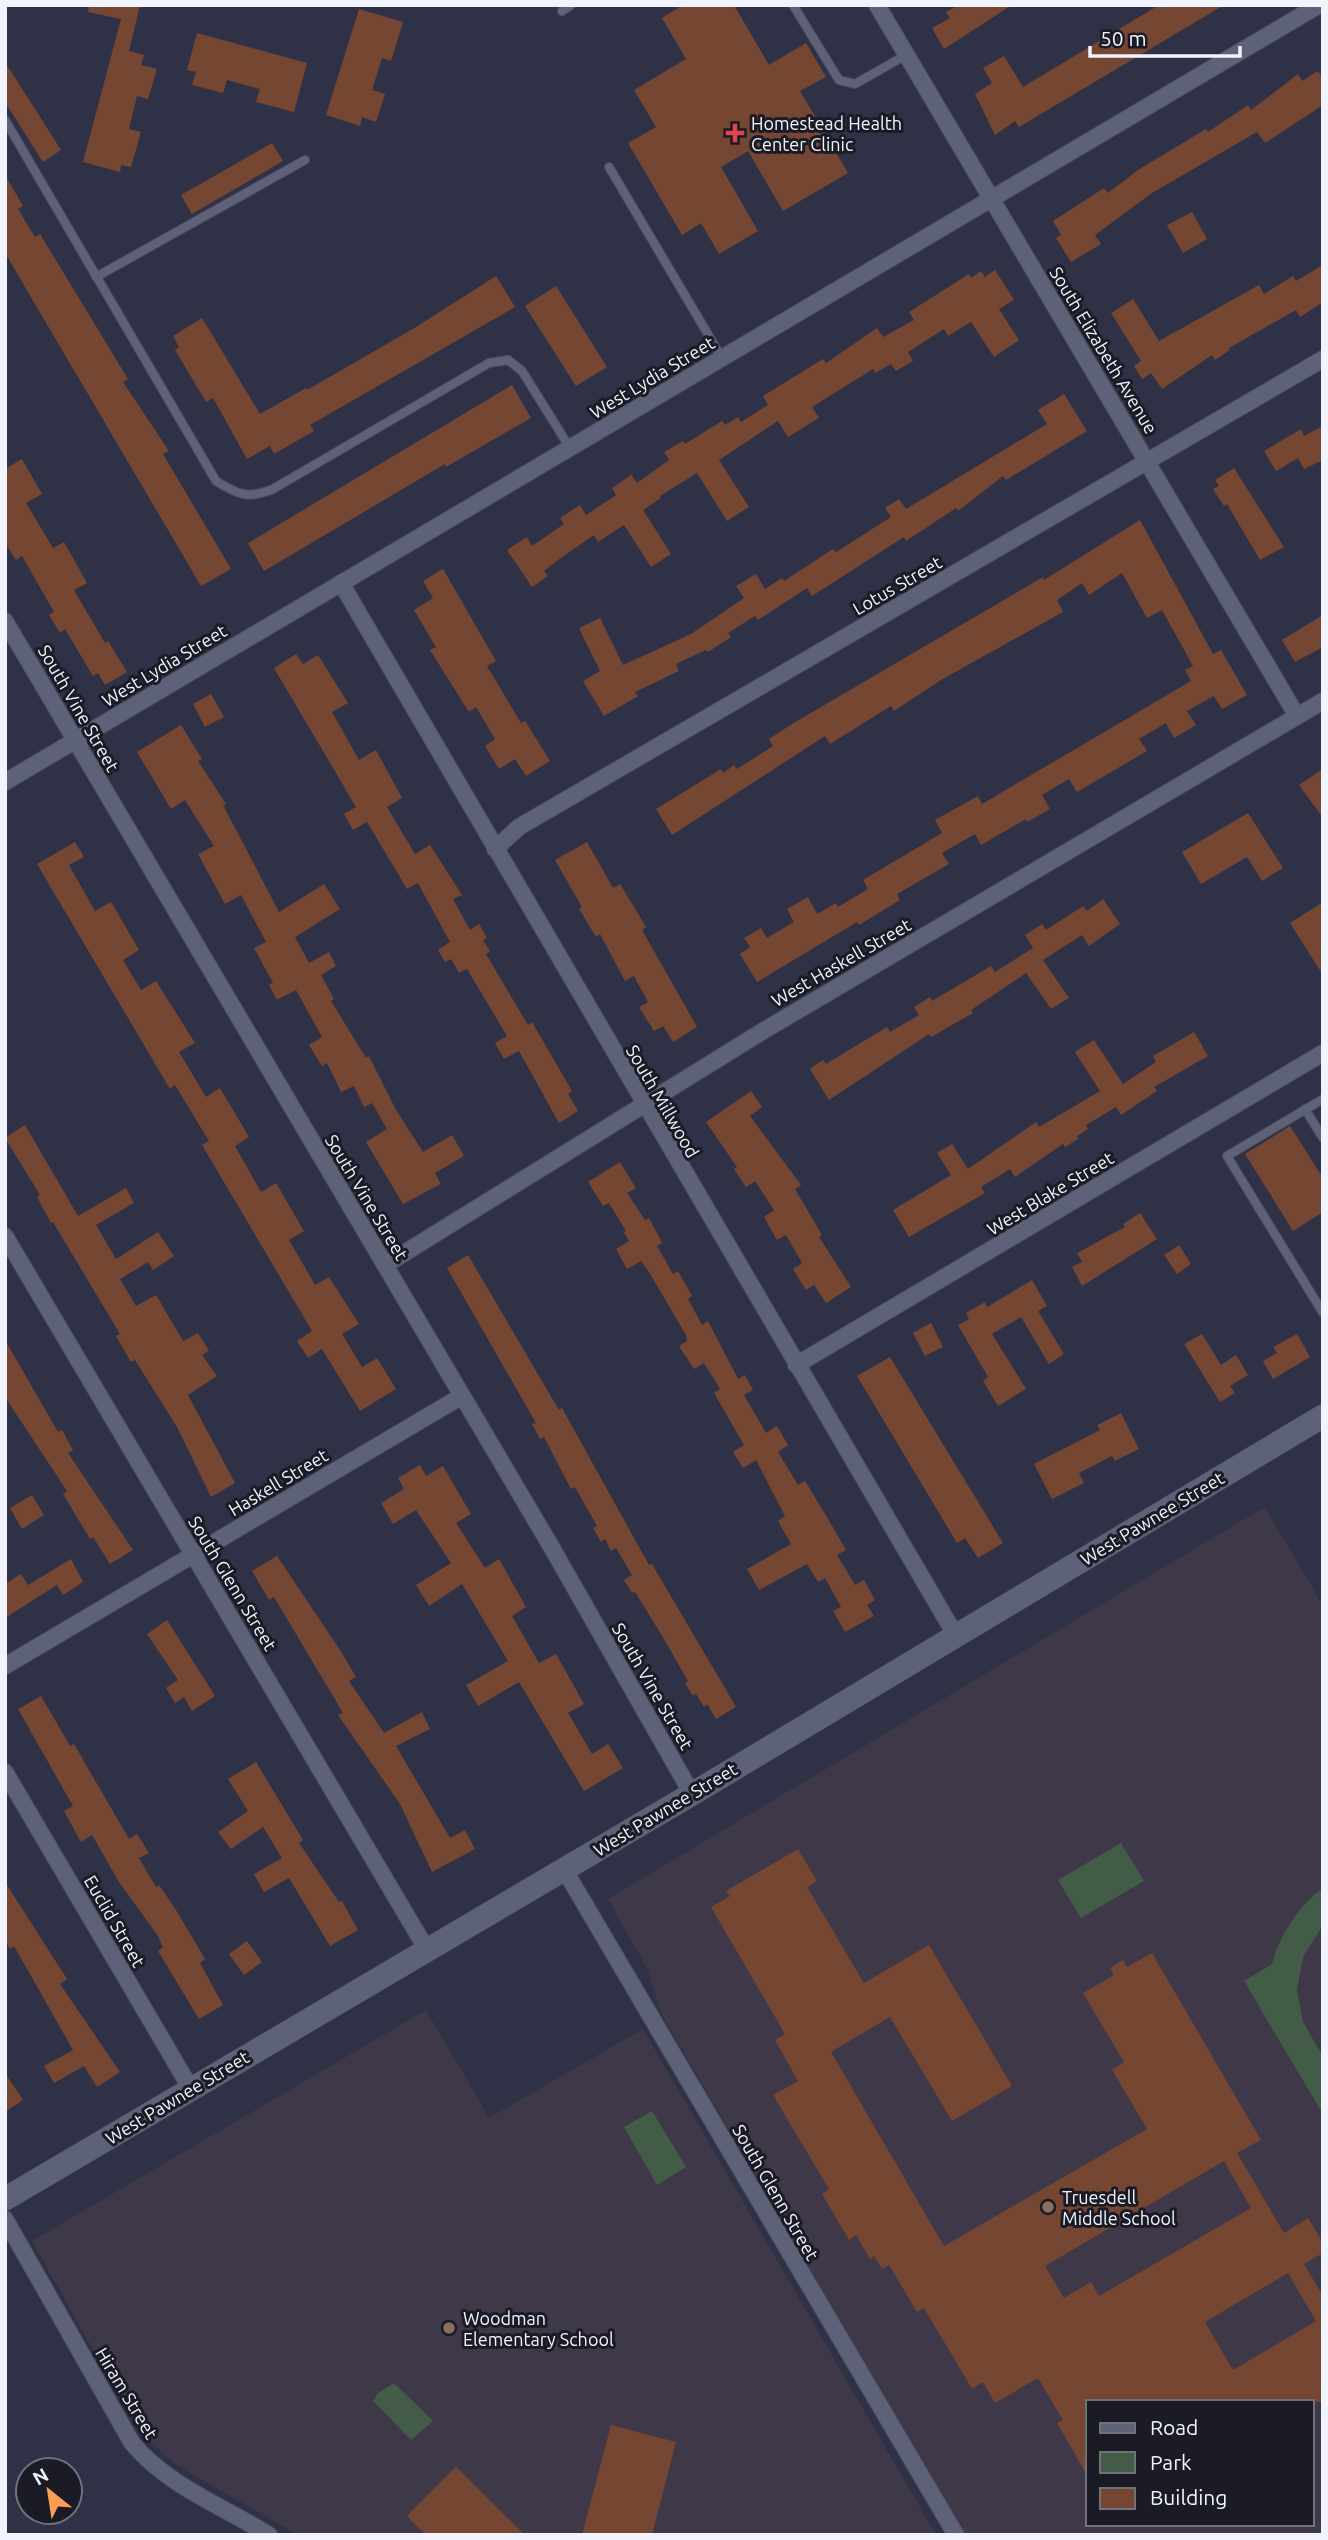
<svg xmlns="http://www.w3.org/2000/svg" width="1328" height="2540" viewBox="0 0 1328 2540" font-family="Ubuntu,sans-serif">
<rect width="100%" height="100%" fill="#2f3247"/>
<g fill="#3f3849" fill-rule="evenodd">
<path d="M 1265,1507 L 1323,1606 L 1323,2535 L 965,2535 L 661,2013 L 647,1968 L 608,1899 ZM 1088,2402 L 1312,2402 L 1312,2524 L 1088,2524 Z"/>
<path d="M 426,2010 L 489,2118 L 643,2029 L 936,2535 L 298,2535 L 175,2464 L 149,2440 L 130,2415 L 32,2241 Z"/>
</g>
<g fill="#435c48">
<path d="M 1121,1843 L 1144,1881 L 1081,1918 L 1058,1880 Z"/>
<path d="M 1323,1888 L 1323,1925 L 1303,1957 L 1297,1990 L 1303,2022 L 1323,2057 L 1323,2114 L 1244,1981 L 1272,1964 C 1281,1933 1297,1908 1323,1888 Z"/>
<path d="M 652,2111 L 686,2167 L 657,2185 L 624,2127 Z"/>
<path d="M 394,2383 L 433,2421 L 411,2440 L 373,2401 L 378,2393 Z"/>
</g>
<g fill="#754632" fill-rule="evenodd">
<path d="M 89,5 L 140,5 L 129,51 L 144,55 L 141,65 L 157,69 L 148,99 L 137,96 L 129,129 L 141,132 L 131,167 L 121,165 L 120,172 L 83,162 L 121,19 L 88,12 Z"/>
<path d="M 683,5 L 734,5 L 769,65 L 806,43 L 826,77 L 800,91 L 848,173 L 783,211 L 748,151 L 721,167 L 758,231 L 719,254 L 701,223 L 682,235 L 628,143 L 656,127 L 634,90 L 686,59 L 662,18 Z"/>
<path d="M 959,5 L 1012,5 L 944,49 L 932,28 L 950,18 L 946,12 Z"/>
<path d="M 1159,5 L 1224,5 L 1019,127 L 1015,121 L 995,135 L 975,94 L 992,83 L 983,68 L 1004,56 L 1023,87 Z"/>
<path d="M 359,9 L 403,22 L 391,61 L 382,58 L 372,90 L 385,94 L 376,122 L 362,117 L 360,126 L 326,115 Z"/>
<path d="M 197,33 L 307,63 L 294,112 L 256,102 L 260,89 L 227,80 L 223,93 L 192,85 L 196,72 L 187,70 Z"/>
<path d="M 5,62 L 61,150 L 43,162 L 5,102 Z"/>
<path d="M 1318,71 L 1323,79 L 1323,105 L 1265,143 L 1257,132 L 1152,193 L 1095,235 L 1101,244 L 1071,262 L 1056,238 L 1061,235 L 1053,221 L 1104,188 L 1108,193 L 1138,170 L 1206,129 L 1208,132 L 1248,105 L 1251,110 L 1298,74 L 1302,81 Z"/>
<path d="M 272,143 L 283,161 L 192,214 L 181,195 Z"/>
<path d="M 5,175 L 23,206 L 18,209 L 35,237 L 40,234 L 128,379 L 123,382 L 169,451 L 163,454 L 231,569 L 201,586 L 5,253 Z"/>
<path d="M 1192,212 L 1207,239 L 1183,253 L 1167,225 Z"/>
<path d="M 1323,265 L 1323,302 L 1300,317 L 1296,310 L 1229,348 L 1230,350 L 1215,360 L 1212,355 L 1162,389 L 1151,373 L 1142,379 L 1134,366 L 1141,361 L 1111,313 L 1133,299 L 1159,341 L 1259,285 L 1264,294 L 1293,276 L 1296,281 Z"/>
<path d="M 995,270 L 1014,300 L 999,309 L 1019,340 L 994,357 L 971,322 L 948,336 L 944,329 L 908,352 L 913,361 L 896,371 L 891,364 L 875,373 L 873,369 L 812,407 L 819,418 L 788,437 L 778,421 L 719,460 L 749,507 L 727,521 L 697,473 L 660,496 L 661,498 L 643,510 L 671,554 L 651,567 L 624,525 L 598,542 L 594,535 L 558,560 L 544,571 L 548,576 L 532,587 L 507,550 L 527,537 L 532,546 L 564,524 L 560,518 L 580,505 L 586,515 L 616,495 L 612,488 L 631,475 L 637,483 L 669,460 L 664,452 L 683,441 L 685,444 L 722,421 L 725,425 L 738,417 L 741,422 L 768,405 L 763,396 L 823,359 L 826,363 L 877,328 L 883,337 L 914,320 L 909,312 L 969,274 L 971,278 L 981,271 L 985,277 Z"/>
<path d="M 496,276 L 515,307 L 310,425 L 314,431 L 274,454 L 270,446 L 247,459 L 213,398 L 206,402 L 175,350 L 179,347 L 173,336 L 202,318 L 260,414 L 306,388 L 307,390 L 416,327 Z"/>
<path d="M 556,286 L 607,367 L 576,386 L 525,306 Z"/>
<path d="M 512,385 L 531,418 L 446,467 L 445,464 L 264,571 L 248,543 Z"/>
<path d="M 1064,394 L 1087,431 L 1006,480 L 1003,476 L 958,511 L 956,508 L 906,541 L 904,537 L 812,596 L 807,588 L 758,620 L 755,616 L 728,633 L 731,637 L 708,652 L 706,650 L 676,664 L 679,671 L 635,692 L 638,696 L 604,716 L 583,681 L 600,671 L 579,628 L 600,618 L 623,665 L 691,634 L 744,598 L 736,586 L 756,574 L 765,589 L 782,578 L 784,581 L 833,549 L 836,552 L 891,517 L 885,508 L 899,499 L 906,509 L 1047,424 L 1038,410 Z"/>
<path d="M 1323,426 L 1323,460 L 1304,469 L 1298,458 L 1276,471 L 1264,451 L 1301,429 L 1304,436 Z"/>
<path d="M 22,459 L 42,494 L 26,503 L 53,548 L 64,542 L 87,583 L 74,590 L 105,643 L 108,641 L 127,672 L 105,685 L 98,673 L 93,676 L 65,629 L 60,633 L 49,615 L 54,612 L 22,556 L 16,560 L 5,543 L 5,469 Z"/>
<path d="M 1234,468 L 1284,547 L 1260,560 L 1227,504 L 1224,506 L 1213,489 L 1219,486 L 1215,480 Z"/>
<path d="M 1140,520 L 1213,654 L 1221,650 L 1247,695 L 1222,709 L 1214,696 L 1187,711 L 1196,725 L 1174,738 L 1166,723 L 1139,739 L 1147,751 L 1077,792 L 1069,779 L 1042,795 L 1050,809 L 1027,822 L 1026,819 L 981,845 L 975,834 L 942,853 L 949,864 L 897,894 L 900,900 L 859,925 L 857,922 L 757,982 L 740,954 L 750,947 L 744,938 L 761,928 L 767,938 L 794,922 L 787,909 L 808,897 L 817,914 L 836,903 L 838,907 L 868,889 L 863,880 L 942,833 L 935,820 L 978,796 L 982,804 L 1191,681 L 1185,670 L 1193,666 L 1162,610 L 1147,618 L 1122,573 L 1089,595 L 1082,583 L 1057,600 L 1063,612 L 941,680 L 894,711 L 891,706 L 830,744 L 825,736 L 672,835 L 656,809 L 721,769 L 723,773 L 734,765 L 737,769 L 773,746 L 769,739 L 792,724 L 1043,577 L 1044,580 Z"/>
<path d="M 443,569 L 496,661 L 487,666 L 521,723 L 525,721 L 550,761 L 526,776 L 515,759 L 499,769 L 485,746 L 495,739 L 476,707 L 469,712 L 430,650 L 436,647 L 414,610 L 433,598 L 423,581 Z"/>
<path d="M 1323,615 L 1323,647 L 1295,662 L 1282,640 Z"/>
<path d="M 296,654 L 303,664 L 318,655 L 348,703 L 332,712 L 359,760 L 376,750 L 402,798 L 387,807 L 415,854 L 430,845 L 462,895 L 453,899 L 470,930 L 479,924 L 487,938 L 483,940 L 490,951 L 486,954 L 528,1025 L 532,1022 L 572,1091 L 568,1094 L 578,1111 L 559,1123 L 519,1051 L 504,1059 L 495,1043 L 507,1036 L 467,969 L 459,973 L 451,959 L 445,962 L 438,950 L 450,942 L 418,883 L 407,889 L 367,822 L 353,830 L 344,814 L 356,807 L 274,668 Z"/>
<path d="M 211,694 L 224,717 L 205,727 L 193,704 Z"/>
<path d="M 181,725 L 202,759 L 198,761 L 226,804 L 223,805 L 279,912 L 324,884 L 340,909 L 295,937 L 309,963 L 329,952 L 336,966 L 321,975 L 334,999 L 331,1001 L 366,1058 L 369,1056 L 396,1110 L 423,1152 L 452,1135 L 464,1156 L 435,1173 L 441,1184 L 403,1204 L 366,1142 L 387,1129 L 372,1103 L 364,1107 L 354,1086 L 341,1092 L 327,1063 L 322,1066 L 309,1045 L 322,1037 L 296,990 L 277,1000 L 269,985 L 273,983 L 254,948 L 266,942 L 241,895 L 225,904 L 198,854 L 214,846 L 185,800 L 171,809 L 137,752 Z"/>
<path d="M 1323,769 L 1323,818 L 1299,785 Z"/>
<path d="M 1248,813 L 1283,868 L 1262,881 L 1247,857 L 1201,884 L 1182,852 Z"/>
<path d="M 75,842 L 84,857 L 69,865 L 95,911 L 111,902 L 139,950 L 123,960 L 141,990 L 156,981 L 195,1043 L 179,1052 L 206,1097 L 220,1088 L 249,1137 L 235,1146 L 261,1192 L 276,1183 L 304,1231 L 289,1240 L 315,1285 L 329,1277 L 359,1324 L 342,1334 L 362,1367 L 377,1358 L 396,1389 L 360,1411 L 322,1349 L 308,1358 L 297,1341 L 312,1331 L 202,1145 L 209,1141 L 175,1085 L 170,1089 L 37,864 Z"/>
<path d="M 587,842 L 613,888 L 620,884 L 646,927 L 642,930 L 697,1027 L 673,1042 L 663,1026 L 654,1031 L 639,1007 L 648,1002 L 634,976 L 625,981 L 600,934 L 596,937 L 579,909 L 582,907 L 555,860 Z"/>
<path d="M 1103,899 L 1120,924 L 1089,946 L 1082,935 L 1043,960 L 1069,998 L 1051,1009 L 1026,973 L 971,1010 L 973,1013 L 931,1037 L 929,1034 L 829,1100 L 810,1069 L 823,1060 L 826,1064 L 887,1027 L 890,1032 L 919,1015 L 914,1007 L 930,997 L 932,1001 L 991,966 L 995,972 L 1033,948 L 1025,935 L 1042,924 L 1046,930 L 1083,906 L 1087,911 Z"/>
<path d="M 1323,902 L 1323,975 L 1290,923 Z"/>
<path d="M 1194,1032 L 1208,1056 L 1154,1087 L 1157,1091 L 1121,1115 L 1116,1107 L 1086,1125 L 1088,1129 L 1077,1136 L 1078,1139 L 1065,1147 L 1063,1144 L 1015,1177 L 1010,1169 L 981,1187 L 985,1193 L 909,1237 L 893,1210 L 951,1175 L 937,1153 L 952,1144 L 968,1169 L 1036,1122 L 1039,1127 L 1100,1091 L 1075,1052 L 1094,1040 L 1123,1084 L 1156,1062 L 1153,1056 Z"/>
<path d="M 751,1091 L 762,1107 L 750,1116 L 801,1185 L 795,1189 L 822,1235 L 819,1237 L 851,1287 L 826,1303 L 814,1285 L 806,1290 L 793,1269 L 802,1263 L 786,1235 L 777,1240 L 764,1217 L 774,1210 L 755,1181 L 746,1187 L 734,1169 L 737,1167 L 706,1122 Z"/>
<path d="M 25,1125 L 78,1216 L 126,1188 L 134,1203 L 96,1225 L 116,1259 L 158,1232 L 174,1256 L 153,1270 L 148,1262 L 120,1279 L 136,1306 L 156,1295 L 183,1341 L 198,1333 L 209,1351 L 202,1355 L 217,1376 L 188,1395 L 235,1483 L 211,1497 L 177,1427 L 135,1360 L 131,1362 L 116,1336 L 120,1334 L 53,1222 L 51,1223 L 37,1197 L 40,1195 L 5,1138 Z"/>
<path d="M 1290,1126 L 1323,1178 L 1323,1212 L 1293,1231 L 1245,1154 Z"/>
<path d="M 620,1162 L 636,1188 L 627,1193 L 645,1220 L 649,1218 L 662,1243 L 657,1246 L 673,1274 L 678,1271 L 692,1296 L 688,1299 L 702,1325 L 708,1321 L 738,1379 L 745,1375 L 753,1390 L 744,1395 L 766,1433 L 777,1426 L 788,1445 L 778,1452 L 798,1485 L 805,1481 L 824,1512 L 846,1550 L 837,1555 L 855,1585 L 864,1580 L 875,1600 L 867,1605 L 874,1616 L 845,1632 L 833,1611 L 841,1607 L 825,1578 L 818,1582 L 807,1564 L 759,1590 L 747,1569 L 791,1544 L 778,1521 L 785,1516 L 756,1460 L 743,1468 L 733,1452 L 744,1445 L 714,1393 L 720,1389 L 704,1363 L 694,1369 L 679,1346 L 687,1341 L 686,1335 L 649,1272 L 641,1261 L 627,1269 L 616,1249 L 629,1241 L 624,1232 L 626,1231 L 609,1203 L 603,1206 L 588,1182 Z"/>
<path d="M 1140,1213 L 1157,1239 L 1082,1286 L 1072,1267 L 1082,1262 L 1077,1253 L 1125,1227 L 1123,1224 Z"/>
<path d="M 1179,1245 L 1191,1264 L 1177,1274 L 1164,1255 Z"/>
<path d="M 468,1255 L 559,1410 L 562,1408 L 649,1565 L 652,1564 L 736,1707 L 716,1719 L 707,1704 L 704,1707 L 696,1694 L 693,1696 L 685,1683 L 688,1681 L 664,1639 L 635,1592 L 632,1593 L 624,1580 L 632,1575 L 616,1548 L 611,1551 L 605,1539 L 601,1542 L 593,1528 L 597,1526 L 575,1487 L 571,1489 L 544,1437 L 540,1439 L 532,1424 L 536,1423 L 447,1268 Z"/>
<path d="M 1032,1280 L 1047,1306 L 1038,1311 L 1064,1354 L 1049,1364 L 1021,1317 L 992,1334 L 1026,1389 L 998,1406 L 983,1381 L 988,1377 L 958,1325 L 969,1319 L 966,1313 L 985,1302 L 987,1307 Z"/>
<path d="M 931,1323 L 943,1347 L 925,1356 L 913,1333 Z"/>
<path d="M 1202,1334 L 1221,1365 L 1236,1355 L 1248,1375 L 1230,1386 L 1235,1393 L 1220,1402 L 1184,1344 Z"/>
<path d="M 1297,1334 L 1310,1357 L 1273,1379 L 1263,1361 L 1277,1353 L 1273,1347 Z"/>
<path d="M 5,1340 L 58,1432 L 62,1430 L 73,1450 L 68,1453 L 133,1550 L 110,1564 L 93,1537 L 90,1539 L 63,1494 L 67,1491 L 5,1397 Z"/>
<path d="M 890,1357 L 1003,1543 L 978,1558 L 965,1538 L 957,1543 L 857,1376 Z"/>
<path d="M 1121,1413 L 1139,1449 L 1115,1461 L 1112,1456 L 1079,1473 L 1084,1483 L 1052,1499 L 1034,1464 L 1100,1430 L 1097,1425 Z"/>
<path d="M 420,1465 L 426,1476 L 443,1466 L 471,1514 L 456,1523 L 485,1568 L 499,1559 L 526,1607 L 512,1616 L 539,1663 L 556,1654 L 584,1704 L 568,1713 L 592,1754 L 608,1744 L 623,1768 L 584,1791 L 519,1682 L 478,1706 L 466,1685 L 508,1661 L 462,1584 L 429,1606 L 416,1585 L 451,1563 L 416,1510 L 393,1524 L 381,1503 L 404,1489 L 398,1478 Z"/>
<path d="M 32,1495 L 44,1515 L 22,1529 L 10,1508 Z"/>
<path d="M 277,1556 L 340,1650 L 356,1677 L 349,1681 L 384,1733 L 422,1712 L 430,1729 L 396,1746 L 450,1838 L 465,1830 L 475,1849 L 432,1872 L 400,1804 L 338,1715 L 343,1713 L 274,1597 L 269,1600 L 252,1571 Z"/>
<path d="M 71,1559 L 83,1582 L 63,1595 L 57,1585 L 5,1618 L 5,1584 L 21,1574 L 28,1585 Z"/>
<path d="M 167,1620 L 215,1696 L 192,1711 L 184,1697 L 175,1703 L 166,1688 L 178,1680 L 147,1634 Z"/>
<path d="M 41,1696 L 70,1746 L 74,1744 L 129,1839 L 137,1834 L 149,1853 L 139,1858 L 156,1887 L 159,1885 L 176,1910 L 205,1959 L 200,1963 L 223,2005 L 199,2019 L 158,1951 L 163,1947 L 158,1936 L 119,1882 L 92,1835 L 81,1842 L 64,1811 L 73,1806 L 18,1709 Z"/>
<path d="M 256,1762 L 303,1840 L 299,1843 L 339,1902 L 342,1901 L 358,1930 L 330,1946 L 289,1878 L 264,1892 L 254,1874 L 282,1858 L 263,1827 L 231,1849 L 218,1832 L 248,1811 L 228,1779 Z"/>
<path d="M 798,1849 L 817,1881 L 807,1887 L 864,1983 L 929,1945 L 1012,2086 L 952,2121 L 890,2017 L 831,2052 L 944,2246 L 1147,2129 L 1112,2070 L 1124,2062 L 1083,1993 L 1114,1975 L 1110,1968 L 1123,1960 L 1127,1967 L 1152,1953 L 1261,2140 L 1237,2153 L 1284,2233 L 1308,2218 L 1323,2243 L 1323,2253 L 1304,2264 L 1323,2296 L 1323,2402 L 1088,2402 L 1088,2477 L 1057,2423 L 1063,2420 L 1038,2378 L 995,2403 L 983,2382 L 972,2389 L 924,2308 L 917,2312 L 889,2265 L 882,2269 L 874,2256 L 870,2259 L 856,2235 L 849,2240 L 822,2194 L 829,2189 L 773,2095 L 798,2081 L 775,2040 L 785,2034 L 711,1907 L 730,1896 L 726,1891 ZM 1224,2161 L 1251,2208 L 1099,2296 L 1091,2282 L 1064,2298 L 1045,2266 ZM 1288,2273 L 1316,2321 L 1233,2370 L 1205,2322 Z"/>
<path d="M 5,1882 L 67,1979 L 60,1984 L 120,2072 L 97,2087 L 84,2066 L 54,2083 L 44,2066 L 73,2050 L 14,1946 L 10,1949 L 5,1940 Z"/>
<path d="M 247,1941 L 262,1962 L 244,1975 L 229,1954 Z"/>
<path d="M 5,2073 L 23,2100 L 5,2112 Z"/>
<path d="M 611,2425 L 676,2442 L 652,2535 L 582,2535 Z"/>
<path d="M 456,2467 L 525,2535 L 426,2535 L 407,2516 Z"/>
</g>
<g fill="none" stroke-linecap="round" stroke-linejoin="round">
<defs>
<g id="service">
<path d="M 793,5 L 839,80 L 855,84 L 906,55"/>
<path d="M 562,11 L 571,5"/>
<path d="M 5,120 L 216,481 C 238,495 248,499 273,489 L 489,363 L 508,360 L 522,371 L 570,448"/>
<path d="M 609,167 L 722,358"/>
<path d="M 96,277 L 305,160"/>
<path d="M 1323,1099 L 1227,1156 L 1323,1313"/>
<path d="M 1305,1109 L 1323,1138"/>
</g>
<g id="minor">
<path d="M 877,5 L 1297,716"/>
<path d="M 341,583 L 956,1636"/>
<path d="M 5,621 L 552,1548 L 692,1794"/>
<path d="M 5,782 L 1319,5"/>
<path d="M 495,849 L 519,827 L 1323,359"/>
<path d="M 5,1236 L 427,1950"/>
<path d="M 385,1265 L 763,1031 L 1323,701"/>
<path d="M 796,1365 L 1323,1053"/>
<path d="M 5,1666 L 462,1396"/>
<path d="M 5,1772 L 191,2089"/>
<path d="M 564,1869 L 956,2535"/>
<path d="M 5,2219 L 132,2443 C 169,2487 221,2505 269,2535"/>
</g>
<path id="secondary" d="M 5,2199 L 692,1794 L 1323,1416"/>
</defs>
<use href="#service" stroke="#4c4e5f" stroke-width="10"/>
<use href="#minor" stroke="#4c4e5f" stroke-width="18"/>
<use href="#secondary" stroke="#4c4e5f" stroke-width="24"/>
<use href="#service" stroke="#5e6279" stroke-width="8"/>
<use href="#minor" stroke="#5e6279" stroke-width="16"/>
<use href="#secondary" stroke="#5e6279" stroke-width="23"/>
</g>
<path fill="#e0444e" stroke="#1a1b24" stroke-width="2.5" d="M731.5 122.5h7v7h7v7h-7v7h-7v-7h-7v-7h7z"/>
<g fill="#8d6e63" stroke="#1a1b24" stroke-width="2.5">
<circle cx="1048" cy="2207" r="7"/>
<circle cx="449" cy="2328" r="7"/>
</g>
<g text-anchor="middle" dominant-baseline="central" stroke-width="6" stroke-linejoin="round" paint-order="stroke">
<g font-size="18" fill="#f1f3fe" stroke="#1a1b24" text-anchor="start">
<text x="751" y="123">Homestead Health<tspan x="751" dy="21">Center Clinic</tspan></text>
<text x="1062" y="2197">Truesdell<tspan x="1062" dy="21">Middle School</tspan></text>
<text x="463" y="2318">Woodman<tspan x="463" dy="21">Elementary School</tspan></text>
</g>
<g font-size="18" fill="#f1f3fe" stroke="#1a1b24">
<text transform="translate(1104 350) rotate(59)">South Elizabeth Avenue</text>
<text transform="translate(652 377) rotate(-31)">West Lydia Street</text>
<text transform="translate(897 585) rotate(-30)">Lotus Street</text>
<text transform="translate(164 665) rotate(-31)">West Lydia Street</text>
<text transform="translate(79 708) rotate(60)">South Vine Street</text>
<text transform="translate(841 962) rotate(-30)">West Haskell Street</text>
<text transform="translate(663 1101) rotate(60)">South Millwood</text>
<text transform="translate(1050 1193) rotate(-31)">West Blake Street</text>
<text transform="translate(367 1197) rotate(59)">South Vine Street</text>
<text transform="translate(278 1482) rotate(-31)">Haskell Street</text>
<text transform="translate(1152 1518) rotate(-31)">West Pawnee Street</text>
<text transform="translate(233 1583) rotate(59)">South Glenn Street</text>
<text transform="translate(653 1686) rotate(60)">South Vine Street</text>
<text transform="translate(665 1809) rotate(-31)">West Pawnee Street</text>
<text transform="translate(115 1921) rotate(60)">Euclid Street</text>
<text transform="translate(177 2097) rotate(-31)">West Pawnee Street</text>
<text transform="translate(776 2192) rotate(60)">South Glenn Street</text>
<text transform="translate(127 2393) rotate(59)">Hiram Street</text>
</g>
</g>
<rect width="1328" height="2540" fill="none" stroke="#f1f3fe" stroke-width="14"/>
<rect x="1086" y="2400" width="228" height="126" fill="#1a1b24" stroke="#70717b" stroke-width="2"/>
<rect x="1100" y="2423" width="35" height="10" fill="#5e6279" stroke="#70717b" stroke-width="2"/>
<text x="1150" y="2435" font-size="21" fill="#f1f3fe">Road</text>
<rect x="1100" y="2452" width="35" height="21" fill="#435c48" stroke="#70717b" stroke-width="2"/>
<text x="1150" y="2470" font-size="21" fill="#f1f3fe">Park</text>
<rect x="1100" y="2488" width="35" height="21" fill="#754632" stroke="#70717b" stroke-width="2"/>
<text x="1150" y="2505" font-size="21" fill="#f1f3fe">Building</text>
<g transform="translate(49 2491) rotate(330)"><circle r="33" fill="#1a1b24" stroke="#70717b" stroke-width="2"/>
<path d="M0-5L12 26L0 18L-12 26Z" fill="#fd9c55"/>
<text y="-10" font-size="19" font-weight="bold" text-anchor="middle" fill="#f1f3fe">N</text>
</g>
<path d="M1090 46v10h150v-10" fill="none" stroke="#f1f3fe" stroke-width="3.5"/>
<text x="1100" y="46" font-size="21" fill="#f1f3fe" stroke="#1a1b24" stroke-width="5" paint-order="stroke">50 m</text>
</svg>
